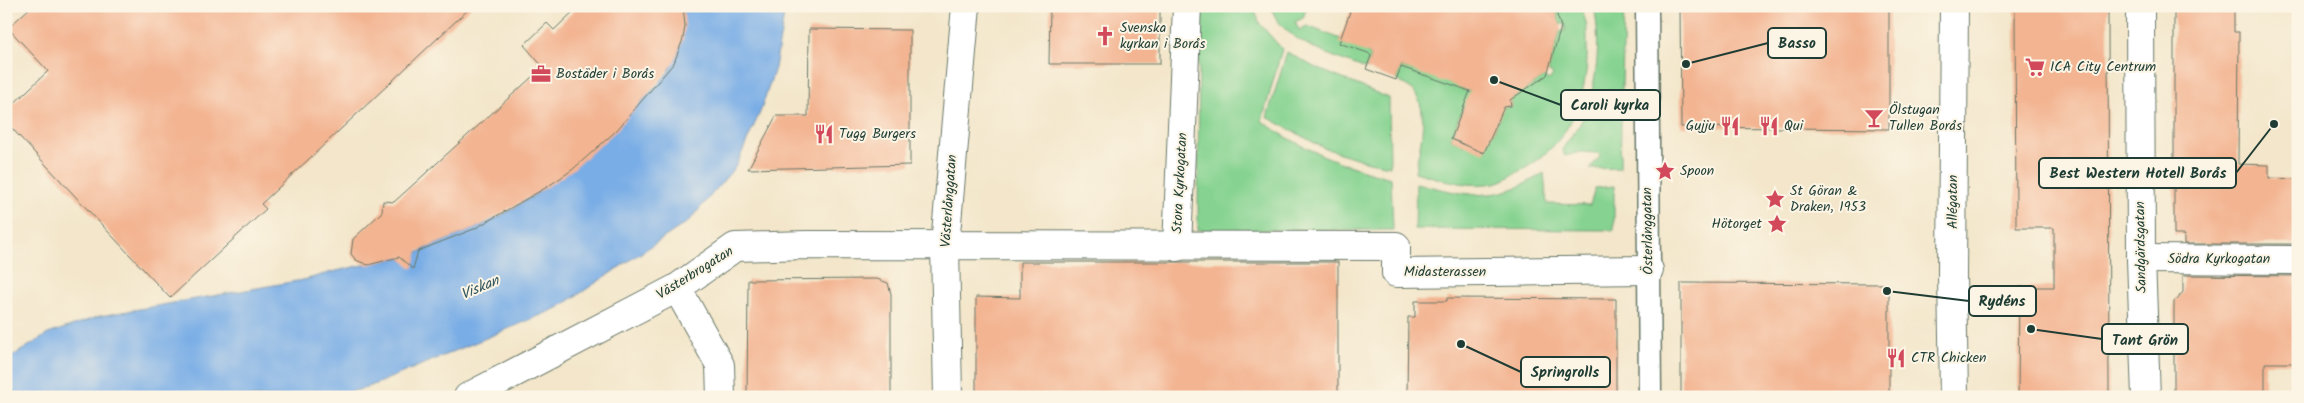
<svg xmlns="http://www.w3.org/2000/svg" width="2304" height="403" viewBox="0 0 2304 403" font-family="Kalam,sans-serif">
<rect width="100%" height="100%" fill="#fcf5e5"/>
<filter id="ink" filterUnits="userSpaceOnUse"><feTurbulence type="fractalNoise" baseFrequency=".02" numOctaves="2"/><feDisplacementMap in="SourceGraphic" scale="10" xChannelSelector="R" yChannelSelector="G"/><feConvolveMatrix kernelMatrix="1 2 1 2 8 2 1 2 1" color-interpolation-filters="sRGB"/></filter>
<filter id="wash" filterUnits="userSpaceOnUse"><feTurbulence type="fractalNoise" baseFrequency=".0096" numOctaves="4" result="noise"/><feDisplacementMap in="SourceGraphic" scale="20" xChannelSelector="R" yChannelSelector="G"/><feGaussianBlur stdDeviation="1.12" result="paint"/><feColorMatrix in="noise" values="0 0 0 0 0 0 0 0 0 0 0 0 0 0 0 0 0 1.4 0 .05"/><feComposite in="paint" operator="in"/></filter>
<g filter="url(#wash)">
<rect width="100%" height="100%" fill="#f3e6ca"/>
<g fill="#86d391" stroke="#528862">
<path d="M 1203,6 L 1253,6 L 1260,24 L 1282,49 L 1262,121 C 1300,149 1345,166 1391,178 L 1393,230 L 1198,230 L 1199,21 Z"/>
<path d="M 1271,6 L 1307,6 L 1303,18 L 1295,22 L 1299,30 L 1307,26 L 1341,39 L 1340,43 L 1346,45 L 1348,42 L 1370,50 L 1368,54 L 1371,55 L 1366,69 C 1336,57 1279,41 1271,6 Z"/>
<path d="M 1554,6 L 1579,6 C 1588,21 1587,29 1587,46 C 1589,99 1567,148 1518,172 C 1510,176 1502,182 1494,183 C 1468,188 1440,179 1415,172 C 1419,148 1431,111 1413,91 C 1409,86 1401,83 1396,80 L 1401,67 L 1463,85 L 1462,89 L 1468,92 L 1470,87 L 1487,94 L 1463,107 L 1451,139 L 1484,152 L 1498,122 L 1503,100 L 1505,107 L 1511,106 L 1510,100 L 1544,77 L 1549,80 L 1553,75 L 1548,71 L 1560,31 L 1565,31 L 1565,24 L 1560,24 Z"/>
<path d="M 1594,6 L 1624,6 L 1620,168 L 1590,169 L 1600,156 L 1598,153 L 1581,152 L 1565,156 L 1562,150 C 1568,139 1578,130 1583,118 C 1598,83 1601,42 1594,6 Z"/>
<path d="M 1287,52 L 1314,67 L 1389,98 L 1390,166 L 1369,162 L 1324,148 L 1267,117 Z"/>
<path d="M 1544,173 L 1547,204 L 1590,205 L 1595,188 L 1614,186 L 1614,230 L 1415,229 L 1416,183 C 1469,196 1495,204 1544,173 Z"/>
</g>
<path fill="#79ade6" stroke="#4c758d" d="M 683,6 L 781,6 L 784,15 L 775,68 L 761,110 L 736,166 L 689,221 L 558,308 L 366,388 L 330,397 L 6,397 L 6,360 L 48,334 L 100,316 L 308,279 C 338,269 368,265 399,257 L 403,261 C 433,242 469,234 500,216 C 555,185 601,147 643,100 C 654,88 668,76 674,61 C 683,43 685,27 683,6 Z"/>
<g id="blocks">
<g fill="#f3b491">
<path d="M 32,6 L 472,6 L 261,204 L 266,209 L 170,298 L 6,122 L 6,111 L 48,71 L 8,28 Z"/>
<path d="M 579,6 L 683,6 L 685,26 L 683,39 L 674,63 L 616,131 L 572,170 L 547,187 L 474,229 L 418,251 L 413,269 L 399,257 L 368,265 L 356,260 L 351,254 L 353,239 L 382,212 L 383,201 L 394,202 L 543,67 L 524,45 L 547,23 L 554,30 Z"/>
<path d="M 1050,6 L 1160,7 L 1160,64 L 1049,64 Z"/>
<path d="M 1352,6 L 1554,6 L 1561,27 L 1547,75 L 1510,100 L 1511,106 L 1504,107 L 1484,153 L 1451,139 L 1470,91 L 1401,67 L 1396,80 L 1366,69 L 1371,56 L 1368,53 L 1339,43 Z"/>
<path d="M 1680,6 L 1889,6 L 1889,129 L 1681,127 Z"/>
<path d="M 2015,6 L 2108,6 L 2109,397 L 2018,397 L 2019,287 L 2054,287 L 2054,228 L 2016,228 Z"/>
<path d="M 2174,6 L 2234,6 L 2234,32 L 2239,32 L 2238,164 L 2269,165 L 2269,178 L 2298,179 L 2298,244 L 2184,244 L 2184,235 L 2174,235 Z"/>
<path d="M 809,29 L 910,30 L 910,165 L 748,169 L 776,116 L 808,116 Z"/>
<path d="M 1020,262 L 1338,262 L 1338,397 L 976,397 L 976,297 L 1020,298 Z"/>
<path d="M 2183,275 L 2298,276 L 2298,363 L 2265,363 L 2265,397 L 2174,397 L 2174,302 L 2183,292 Z"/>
<path d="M 877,279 L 888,283 L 891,294 L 891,397 L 747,397 L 748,280 Z"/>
<path d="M 1681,283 L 1889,284 L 1889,397 L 1681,397 Z"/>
<path d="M 1447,298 L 1616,299 L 1616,397 L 1407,397 L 1408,317 L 1415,317 L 1415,301 L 1447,301 Z"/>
</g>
</g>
</g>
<g filter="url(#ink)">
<use href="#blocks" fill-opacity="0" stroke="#697868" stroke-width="1"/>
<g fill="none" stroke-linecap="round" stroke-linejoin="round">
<defs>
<path id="pedestrian" d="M 1647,6 L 1650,397"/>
<g id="minor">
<path d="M 2140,6 L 2141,259 L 2146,397"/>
<path d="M 1177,247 L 1187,6"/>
<path d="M 2141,259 L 2298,260"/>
<path d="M 677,288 L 720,365 L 721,397"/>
<path d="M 468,397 L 677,288 L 735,247 L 806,245 L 1396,246 L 1396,273 L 1649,270"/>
<path d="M 948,397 L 945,245 L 966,6"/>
</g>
<path id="tertiary" d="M 1954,397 L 1952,274 L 1954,6"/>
</defs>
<use href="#pedestrian" stroke="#697868" stroke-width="25"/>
<use href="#minor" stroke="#697868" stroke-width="30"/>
<use href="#tertiary" stroke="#697868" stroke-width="30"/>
<use href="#pedestrian" stroke="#fff" stroke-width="22"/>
<use href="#minor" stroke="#fff" stroke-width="28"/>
<use href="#tertiary" stroke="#fff" stroke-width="28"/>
</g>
</g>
<defs>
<symbol id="church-bare" viewBox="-9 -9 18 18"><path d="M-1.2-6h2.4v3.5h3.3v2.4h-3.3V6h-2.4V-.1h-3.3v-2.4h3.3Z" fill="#d1495b" stroke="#fcf5e5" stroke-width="2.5" paint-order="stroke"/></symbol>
<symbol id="supermarket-bare" viewBox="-9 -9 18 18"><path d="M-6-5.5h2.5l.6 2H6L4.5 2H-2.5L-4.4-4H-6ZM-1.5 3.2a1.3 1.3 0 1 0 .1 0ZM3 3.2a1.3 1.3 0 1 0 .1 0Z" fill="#d1495b" stroke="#fcf5e5" stroke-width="2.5" paint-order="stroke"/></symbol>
<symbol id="office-bare" viewBox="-9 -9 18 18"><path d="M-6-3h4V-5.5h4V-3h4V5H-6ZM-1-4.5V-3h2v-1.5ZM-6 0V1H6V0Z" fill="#d1495b" stroke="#fcf5e5" stroke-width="2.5" paint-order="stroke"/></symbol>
<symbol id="bar-bare" viewBox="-9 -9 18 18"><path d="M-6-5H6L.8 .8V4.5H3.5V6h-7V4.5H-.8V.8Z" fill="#d1495b" stroke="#fcf5e5" stroke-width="2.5" paint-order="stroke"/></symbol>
<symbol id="restaurant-bare" viewBox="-9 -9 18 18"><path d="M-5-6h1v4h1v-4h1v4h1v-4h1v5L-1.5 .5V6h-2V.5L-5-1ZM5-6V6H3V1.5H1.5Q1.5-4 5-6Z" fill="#d1495b" stroke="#fcf5e5" stroke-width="2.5" paint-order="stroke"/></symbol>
<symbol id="sight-bare" viewBox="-9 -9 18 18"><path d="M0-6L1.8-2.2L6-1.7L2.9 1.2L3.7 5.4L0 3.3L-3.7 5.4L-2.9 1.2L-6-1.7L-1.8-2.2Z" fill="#d1495b" stroke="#fcf5e5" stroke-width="2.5" paint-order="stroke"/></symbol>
</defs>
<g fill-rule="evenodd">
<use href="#church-bare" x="1091" y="22" width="28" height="28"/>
<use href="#supermarket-bare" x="2021" y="53" width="28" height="28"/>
<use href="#office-bare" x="527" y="60" width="28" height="28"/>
<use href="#bar-bare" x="1860" y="104" width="28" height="28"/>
<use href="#restaurant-bare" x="1716" y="112" width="28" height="28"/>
<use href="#restaurant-bare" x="1755" y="112" width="28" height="28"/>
<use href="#restaurant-bare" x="810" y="120" width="28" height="28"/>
<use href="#sight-bare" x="1651" y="157" width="28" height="28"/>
<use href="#sight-bare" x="1761" y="185" width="28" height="28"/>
<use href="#sight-bare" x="1763" y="210" width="28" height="28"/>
<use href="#restaurant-bare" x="1882" y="344" width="28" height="28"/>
</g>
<g text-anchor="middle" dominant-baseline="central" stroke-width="4" stroke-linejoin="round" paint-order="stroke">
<g font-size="14" fill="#1f3d34" stroke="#fcf5e5" text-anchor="start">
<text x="1120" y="28">Svenska<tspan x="1120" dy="16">kyrkan i Borås</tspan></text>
<text x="2050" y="67">ICA City Centrum</text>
<text x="556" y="74">Bostäder i Borås</text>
<text x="1889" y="110">Ölstugan<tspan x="1889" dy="16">Tullen Borås</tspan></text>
<text x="1715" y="126" text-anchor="end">Gujju</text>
<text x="1784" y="126">Qui</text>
<text x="839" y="134">Tugg Burgers</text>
<text x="1680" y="171">Spoon</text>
<text x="1790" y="191">St Göran &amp;<tspan x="1790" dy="16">Draken, 1953</tspan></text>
<text x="1762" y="224" text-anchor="end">Hötorget</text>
<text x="1911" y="358">CTR Chicken</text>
</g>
<g font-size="14" fill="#1f3d34" stroke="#fcf5e5">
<text transform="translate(1180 183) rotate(-87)">Stora Kyrkogatan</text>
<text transform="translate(949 201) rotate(-86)">Västerlånggatan</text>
<text transform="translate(1953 202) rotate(-90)">Allégatan</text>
<text transform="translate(1648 231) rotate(-91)">Österlånggatan</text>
<text transform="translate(2141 247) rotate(-91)">Sandgärdsgatan</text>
<text x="2219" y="259">Södra Kyrkogatan</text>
<text x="1445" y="272">Midasterassen</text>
<text transform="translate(695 273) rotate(-32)">Västerbrogatan</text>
</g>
<g font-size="15" font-style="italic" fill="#365960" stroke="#fcf5e5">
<text transform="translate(480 288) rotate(-23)">Viskan</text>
</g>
</g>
<path fill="none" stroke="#1f3d34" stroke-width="2" d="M1686 64L1768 43M1494 80L1561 105M2274 124L2236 173M1887 291L1969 301M2031 329L2102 339M1461 344L1521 372"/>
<g fill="#1f3d34" stroke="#fcf5e5" stroke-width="2">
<circle cx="1686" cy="64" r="5"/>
<circle cx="1494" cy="80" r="5"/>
<circle cx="2274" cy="124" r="5"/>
<circle cx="1887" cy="291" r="5"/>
<circle cx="2031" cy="329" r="5"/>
<circle cx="1461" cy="344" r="5"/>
</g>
<g fill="#fcf5e5" stroke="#1f3d34" stroke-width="2">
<rect x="1768" y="28" width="58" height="30" rx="5"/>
<rect x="1561" y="90" width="99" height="30" rx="5"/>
<rect x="2039" y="158" width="197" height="30" rx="5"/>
<rect x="1969" y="286" width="67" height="30" rx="5"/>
<rect x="2102" y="324" width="86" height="30" rx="5"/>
<rect x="1521" y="357" width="89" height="30" rx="5"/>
</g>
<g font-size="15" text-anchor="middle" font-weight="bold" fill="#1f3d34">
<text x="1797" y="48">Basso</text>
<text x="1610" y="110">Caroli kyrka</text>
<text x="2138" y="178">Best Western Hotell Borås</text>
<text x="2002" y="306">Rydéns</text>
<text x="2145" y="345">Tant Grön</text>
<text x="1565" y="377">Springrolls</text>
</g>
<rect width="2304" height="403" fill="none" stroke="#fcf5e5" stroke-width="25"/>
</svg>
